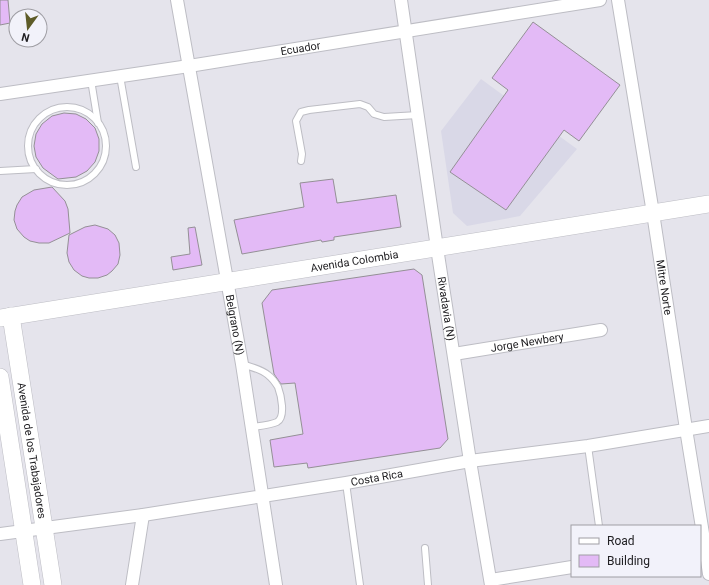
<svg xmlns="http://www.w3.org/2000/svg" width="709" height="585" viewBox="0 0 709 585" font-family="Roboto,sans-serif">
<rect width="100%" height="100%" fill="#e5e4ec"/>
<path fill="#d9d8e7" d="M 481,79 L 577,149 L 520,216 L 467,226 L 453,213 L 441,131 Z"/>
<g fill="#e3baf6" stroke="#949096">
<path d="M 0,0 L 8,0 L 10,23 L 0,25 Z"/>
<path d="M 533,22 L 620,85 L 579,141 L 564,130 L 506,210 L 450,172 L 508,90 L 492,78 Z"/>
<path d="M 64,113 L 76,114 L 86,119 L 95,128 L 99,139 L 99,151 L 95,162 L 87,171 L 76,177 L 58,179 L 43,168 L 36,157 L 34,146 L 36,134 L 42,124 L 52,116 Z"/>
<path d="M 333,179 L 337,203 L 396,195 L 401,227 L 334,237 L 334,240 L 322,242 L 321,240 L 242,254 L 234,220 L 304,207 L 300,183 Z"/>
<path d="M 52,187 L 65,201 L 68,209 L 70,233 L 49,243 L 39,243 L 30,241 L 24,237 L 17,229 L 14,220 L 15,211 L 17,205 L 22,197 L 34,190 Z"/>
<path d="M 95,225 L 108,229 L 115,235 L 119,243 L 120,255 L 118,264 L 112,271 L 107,275 L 98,278 L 89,278 L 82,276 L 74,270 L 69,262 L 67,253 L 69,235 L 85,227 Z"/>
<path d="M 195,227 L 202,265 L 173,270 L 171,257 L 190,254 L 188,228 Z"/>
<path d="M 414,269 L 422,275 L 448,439 L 440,448 L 308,468 L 307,463 L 274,467 L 270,440 L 303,434 L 295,383 L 281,384 L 274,374 L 262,303 L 272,290 Z"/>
</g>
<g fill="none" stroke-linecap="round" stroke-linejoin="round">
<defs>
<g id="lane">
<path d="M 120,76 L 136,167"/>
<path d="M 91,80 L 98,123"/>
<circle cx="67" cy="146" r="39"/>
<path d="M 301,161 L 302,154 L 296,121 L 301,112 L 309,110 L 360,104 L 368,107 L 374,114 L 384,117 L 418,115"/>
<path d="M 0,171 L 36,169"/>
<path d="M 242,364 C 251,367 261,369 268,375 C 272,378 275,382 278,387 C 281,395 286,417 277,422 C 271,425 259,426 252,427"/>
<path d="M 588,446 L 599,526"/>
<path d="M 346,483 L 360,585"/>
<path d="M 425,548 L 428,585"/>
</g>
<g id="street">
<path id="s1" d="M 177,0 L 242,364 L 276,585"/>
<path id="s2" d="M 401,0 L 437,248 L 470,461 L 491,585"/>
<path id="s3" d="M 618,0 L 653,213 L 686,429 L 705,546 L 709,574"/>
<path id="s4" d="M 0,94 L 189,66 L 600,0"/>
<path id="s5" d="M 454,354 L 601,330"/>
<path id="s6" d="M 0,534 L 143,515 L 346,483 L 470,461 L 588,446 L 709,426"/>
<path d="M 491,580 L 572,567"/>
<path d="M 132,585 L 143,515"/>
</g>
<g id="secondary">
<path id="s7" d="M 11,316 L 53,585"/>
<path id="s8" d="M 0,318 L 709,204"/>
<path d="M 0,377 L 32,585"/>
</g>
</defs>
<use href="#lane" stroke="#bdbdc4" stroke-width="8"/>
<use href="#street" stroke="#bdbdc4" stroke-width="14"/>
<use href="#secondary" stroke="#bdbdc4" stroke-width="18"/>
<use href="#lane" stroke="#fff" stroke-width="6"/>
<use href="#street" stroke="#fff" stroke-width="12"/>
<use href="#secondary" stroke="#fff" stroke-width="17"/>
</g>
<g text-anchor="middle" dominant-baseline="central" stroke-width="3.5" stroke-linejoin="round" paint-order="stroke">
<g font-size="11" fill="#222124" stroke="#f2f2fa">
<text stroke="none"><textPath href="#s4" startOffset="304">Ecuador</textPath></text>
<text stroke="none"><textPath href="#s8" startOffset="359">Avenida Colombia</textPath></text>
<text stroke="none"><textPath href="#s3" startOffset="291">Mitre Norte</textPath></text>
<text stroke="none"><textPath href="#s2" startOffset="312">Rivadavia (N)</textPath></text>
<text stroke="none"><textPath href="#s1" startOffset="330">Belgrano (N)</textPath></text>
<text stroke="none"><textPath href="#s5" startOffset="74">Jorge Newbery</textPath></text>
<text stroke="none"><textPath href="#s7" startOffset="136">Avenida de los Trabajadores</textPath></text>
<text stroke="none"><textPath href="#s6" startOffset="381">Costa Rica</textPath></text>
</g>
</g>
<rect x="571" y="525" width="130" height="52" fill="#f2f2fa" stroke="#9f9ea4"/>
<rect x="579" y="538" width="20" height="6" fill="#ffffff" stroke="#9f9ea4"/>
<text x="607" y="545" font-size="12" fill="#222124">Road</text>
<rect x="579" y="555" width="20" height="12" fill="#e3baf6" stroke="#9f9ea4"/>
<text x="607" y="565" font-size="12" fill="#222124">Building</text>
<g transform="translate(28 28) rotate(195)"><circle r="19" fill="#f2f2fa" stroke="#9f9ea4"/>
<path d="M0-3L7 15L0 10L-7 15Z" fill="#5e5c29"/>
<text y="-6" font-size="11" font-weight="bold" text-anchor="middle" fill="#222124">N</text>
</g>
</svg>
